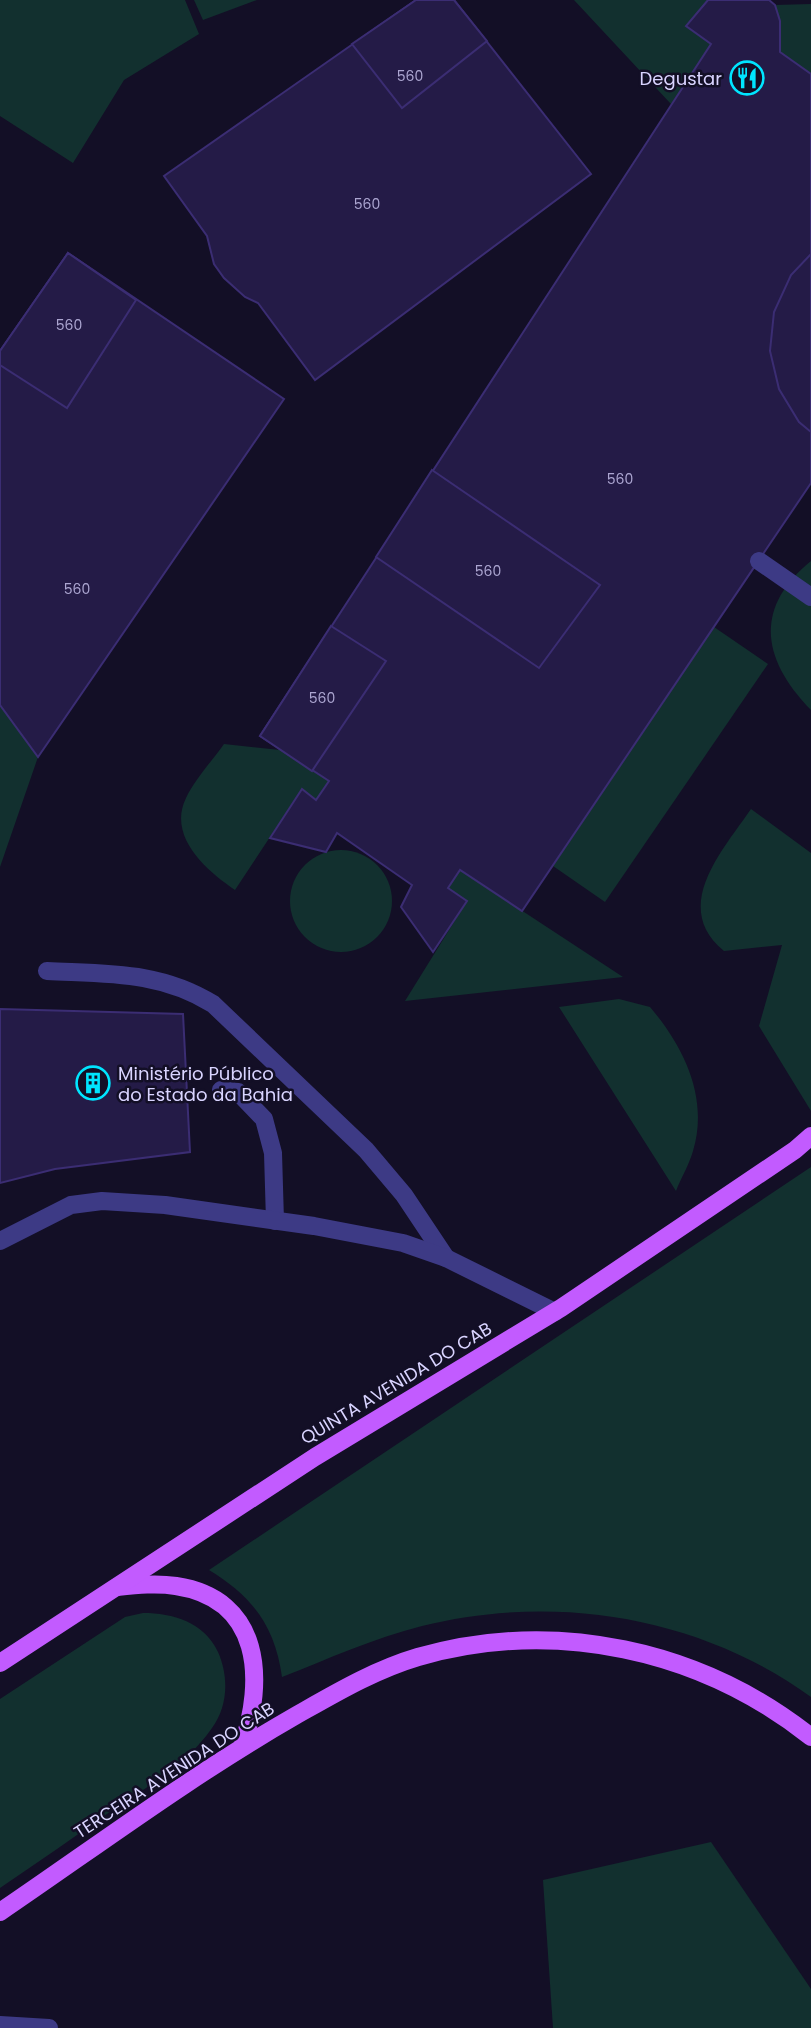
<svg xmlns="http://www.w3.org/2000/svg" width="811" height="2028" viewBox="0 0 811 2028" font-family="Poppins,sans-serif">
<rect width="100%" height="100%" fill="#130f26"/>
<g fill="#12302f">
<path d="M 0,0 L 185,0 L 199,34 L 124,80 L 73,163 L 0,116 Z"/>
<path d="M 194,0 L 257,0 L 203,20 Z"/>
<path d="M 574,0 L 708,0 L 686,26 L 711,44 L 671,104 Z"/>
<path d="M 811,4 L 811,74 L 780,52 L 780,21 L 775,5 Z"/>
<path d="M 811,561 L 811,710 C 762,660 753,608 811,561 Z"/>
<path d="M 714,627 L 768,664 L 605,902 L 553,866 Z"/>
<path d="M 0,705 L 38,757 L 0,867 Z"/>
<path d="M 224,744 L 280,750 L 329,781 L 316,800 L 301,790 L 235,890 C 207,871 167,837 186,798 C 195,779 212,761 224,744 Z"/>
<path d="M 751,809 L 811,853 L 811,1111 L 759,1026 L 782,945 L 724,951 C 670,907 723,850 751,809 Z"/>
<circle cx="341" cy="901" r="51"/>
<path d="M 460,870 L 623,977 L 405,1001 L 467,901 L 448,888 Z"/>
<path d="M 619,999 L 650,1007 C 684,1047 709,1098 693,1151 C 689,1165 681,1178 676,1191 L 559,1007 Z"/>
<path d="M 811,1167 L 811,1697 C 699,1616 555,1593 422,1626 C 374,1638 328,1659 282,1677 C 275,1626 252,1596 209,1570 Z"/>
<path d="M 143,1613 C 173,1613 204,1622 218,1652 C 229,1677 228,1706 212,1728 C 187,1764 149,1786 114,1809 C 76,1836 38,1862 0,1888 L 0,1699 L 125,1617 Z"/>
<path d="M 711,1842 L 811,1989 L 811,2028 L 553,2028 L 543,1880 Z"/>
</g>
<g fill="#241b47" stroke="#3b2d73" stroke-width="2">
<path d="M 416,0 L 454,0 L 591,174 L 315,380 L 258,303 L 245,297 L 224,278 L 214,264 L 207,236 L 164,176 Z"/>
<path d="M 416,0 L 454,0 L 487,41 L 402,108 L 352,44 Z"/>
<path d="M 708,0 L 769,0 L 775,5 L 780,21 L 780,52 L 811,74 L 811,483 L 522,911 L 460,870 L 448,888 L 467,901 L 433,952 L 401,907 L 412,885 L 337,833 L 326,852 L 270,838 L 302,789 L 316,800 L 329,781 L 260,736 L 711,44 L 686,26 Z"/>
<path d="M 68,253 L 284,399 L 38,757 L 0,705 L 0,351 Z"/>
<path d="M 68,253 L 136,300 L 67,408 L 0,365 L 0,351 Z"/>
<path d="M 811,254 L 811,432 L 799,422 L 779,389 L 770,351 L 774,312 L 791,275 Z"/>
<path d="M 432,470 L 600,585 L 539,668 L 376,557 Z"/>
<path d="M 331,626 L 386,661 L 312,771 L 260,736 Z"/>
<path d="M 0,1009 L 183,1014 L 190,1152 L 55,1169 L 0,1183 Z"/>
</g>
<g fill="none" stroke-linecap="round" stroke-linejoin="round">
<g stroke="#3d3a85" stroke-width="18">
<path d="M 759,561 L 811,597"/>
<path d="M 47,971 C 107,974 160,971 213,1004 L 366,1150 L 404,1195 L 446,1258"/>
<path d="M 221,1090 L 238,1092 L 264,1119 L 273,1153 L 275,1221"/>
<path d="M 0,1241 L 71,1205 L 102,1201 L 165,1205 L 314,1226 L 403,1243 L 446,1258 L 555,1312"/>
<path d="M 0,2025 L 49,2028"/>
</g>
<g stroke="#c25bff" stroke-width="18">
<path d="M 117,1587 C 137,1585 157,1583 176,1586 C 262,1599 265,1680 242,1747"/>
<path d="M 0,1663 L 315,1457 L 561,1308 L 795,1150 L 811,1136"/>
<path d="M 0,1912 C 97,1846 192,1775 295,1716 C 334,1694 374,1670 418,1657 C 555,1618 700,1649 811,1737"/>
</g>
</g>
<defs>
<symbol id="restaurant-ring" viewBox="-11 -11 22 22"><circle r="9.5" fill="#130f26" stroke="#00e5ff" stroke-width="1.5"/><path d="M-5-6h1v4h1v-4h1v4h1v-4h1v5L-1.5 .5V6h-2V.5L-5-1ZM5-6V6H3V1.5H1.5Q1.5-4 5-6Z" fill="#00e5ff"/></symbol>
<symbol id="building-ring" viewBox="-11 -11 22 22"><circle r="9.5" fill="#130f26" stroke="#00e5ff" stroke-width="1.5"/><path d="M-4-6H4V6H1V3H-1V6H-4ZM-2.5-4.3h1.7v1.8h-1.7ZM.8-4.3h1.7v1.8H.8ZM-2.5-1h1.7V.8h-1.7ZM.8-1h1.7V.8H.8Z" fill="#00e5ff"/></symbol>
</defs>
<g fill-rule="evenodd">
<use href="#restaurant-ring" x="728" y="59" width="38" height="38"/>
<use href="#building-ring" x="74" y="1064" width="38" height="38"/>
</g>
<g text-anchor="middle" dominant-baseline="central" stroke-width="5" stroke-linejoin="round" paint-order="stroke">
<g font-size="14" fill="#aca6d1">
<text x="410" y="76">560</text>
<text x="367" y="204">560</text>
<text x="69" y="325">560</text>
<text x="620" y="479">560</text>
<text x="488" y="571">560</text>
<text x="77" y="589">560</text>
<text x="322" y="698">560</text>
</g>
<g font-size="18" fill="#d9d4ff" stroke="#130f26" text-anchor="end">
<text x="722" y="78">Degustar</text>
<text x="118" y="1073" text-anchor="start">Ministério Público<tspan x="118" dy="21">do Estado da Bahia</tspan></text>
</g>
<g font-size="18" fill="#d9d4ff" stroke="#130f26">
<text transform="translate(396 1383) rotate(-31)">QUINTA AVENIDA DO CAB</text>
<text transform="translate(174 1770) rotate(-33)">TERCEIRA AVENIDA DO CAB</text>
</g>
</g>
</svg>
